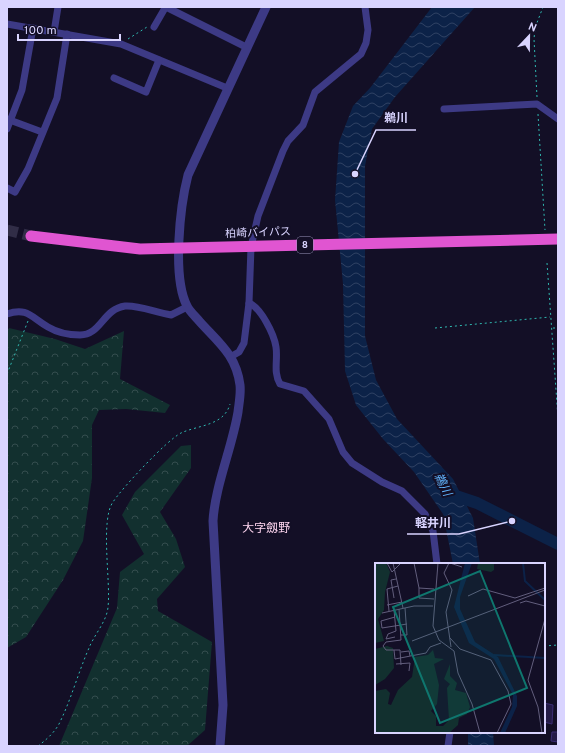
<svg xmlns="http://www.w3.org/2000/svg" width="565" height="753" viewBox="0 0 565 753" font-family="Overpass,'Noto Sans JP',sans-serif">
<defs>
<pattern id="forest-crowns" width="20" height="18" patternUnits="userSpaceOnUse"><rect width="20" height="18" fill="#12302f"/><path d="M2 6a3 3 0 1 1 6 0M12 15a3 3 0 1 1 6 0" fill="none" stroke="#344d4e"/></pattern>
<pattern id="water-waves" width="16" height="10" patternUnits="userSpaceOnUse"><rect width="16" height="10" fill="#0c2248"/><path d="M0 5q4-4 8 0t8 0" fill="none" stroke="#2f4163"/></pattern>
</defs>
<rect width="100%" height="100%" fill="#130f26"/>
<g fill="url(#forest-crowns)">
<path d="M 9,328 L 55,339 L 85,349 L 124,331 L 120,379 L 170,405 L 165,413 L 126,409 L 99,410 L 92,425 L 92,478 L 83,541 L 63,580 L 26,637 L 7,648 L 7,332 Z"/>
<path d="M 191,445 L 191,468 L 160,512 L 176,539 L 185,567 L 157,599 L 158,611 L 212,642 L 205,730 L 187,746 L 59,746 L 117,608 L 120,572 L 144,554 L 122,515 L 135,492 L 181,446 Z"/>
</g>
<g fill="url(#water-waves)">
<path d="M 432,7 L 475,7 L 395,97 L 372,129 L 365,166 L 365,336 L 376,380 L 397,419 L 453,479 L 473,518 L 480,564 L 453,564 L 443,514 L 414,472 L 383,439 L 356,405 L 345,371 L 343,284 L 335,200 L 339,142 L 353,106 L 370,88 Z"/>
<path d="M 468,732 L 493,732 L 494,746 L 468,746 Z"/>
</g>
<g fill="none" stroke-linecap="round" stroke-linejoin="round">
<path stroke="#0c2248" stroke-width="12" d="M 450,494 L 477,503 L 558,544"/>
</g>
<g fill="#241b47" stroke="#3b2d73">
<path d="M 544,703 L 553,705 L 552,724 L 544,722 Z"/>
<path d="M 552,732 L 558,732 L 558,742 L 551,741 Z"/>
</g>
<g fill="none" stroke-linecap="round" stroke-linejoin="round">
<path stroke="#312d47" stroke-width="11" stroke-dasharray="11 5.5" stroke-linecap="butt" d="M 7,230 L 31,236"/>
<g stroke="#2fb8b0" stroke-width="1" stroke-dasharray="2 3" stroke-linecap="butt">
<path d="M 128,39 L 147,27"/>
<path d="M 537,97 L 534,39 L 535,28 L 543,7"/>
<path d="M 538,114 L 545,230"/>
<path d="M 547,263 L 558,418"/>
<path d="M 435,328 L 550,317"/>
<path d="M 553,328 L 558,328"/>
<path d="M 7,374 L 28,321"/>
<path d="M 544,646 L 558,645"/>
<path d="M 38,746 C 46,740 54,733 59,724 C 71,700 78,673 89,648 C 94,635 107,621 108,607 C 111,583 100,520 113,502 C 122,488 167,440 181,433 C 198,425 224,426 230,404"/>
</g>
<g stroke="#3d3a85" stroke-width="7">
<path d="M 166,7 L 246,47"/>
<path d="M 7,24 L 121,44 L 227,88"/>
<path d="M 154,27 L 165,8"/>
<path d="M 54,32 L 58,7"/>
<path d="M 114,78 L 146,92 L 159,60"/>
<path d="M 444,109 L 537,104 L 558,119"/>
<path d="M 7,119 L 42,132"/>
<path d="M 7,129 L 22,90 L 33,28"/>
<path d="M 7,188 L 15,192 L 28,169 L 57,98 L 67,34"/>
<path d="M 249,303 C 261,308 274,334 276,347 C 278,360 273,372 280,384 L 304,391 L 329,419 L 343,452 L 352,463 L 382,482 L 402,491 L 425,514 L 433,531 L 437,564"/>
<path d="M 7,314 C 27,307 31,317 48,327 C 58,333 69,335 80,335 C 101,335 103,309 125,306 C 140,305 156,313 171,315 L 187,307"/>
<path d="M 232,356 L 239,352 L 244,343 L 249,303 L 251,247 L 258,216 L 283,151 L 288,141 L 303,125 L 315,92 L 361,54 L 366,43 L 368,30 L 365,7"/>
<path d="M 448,746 L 450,732"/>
</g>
<path stroke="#3d3a85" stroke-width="9" d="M 220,746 L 223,705 L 213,521 C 215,486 232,448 238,412 C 239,403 241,394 240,385 C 236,355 219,343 200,322 C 196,317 190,312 187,306 C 172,277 180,206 188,175 L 266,7"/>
<path stroke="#e055d1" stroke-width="11" d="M 31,236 L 140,249 L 558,239"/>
</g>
<g text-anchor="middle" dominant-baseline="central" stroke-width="4" stroke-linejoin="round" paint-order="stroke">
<rect fill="#130f26" stroke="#9e99be" stroke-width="1" x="297" y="237" width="16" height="16" rx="3"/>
<g font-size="10" font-weight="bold" fill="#d9d4ff">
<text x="305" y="245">8</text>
</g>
<g font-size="11" fill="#d9d4ff" stroke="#130f26">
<text transform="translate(258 233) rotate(-2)">柏崎バイパス</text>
</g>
<g font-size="12" font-style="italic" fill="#62b6ff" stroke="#130f26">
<text transform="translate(442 485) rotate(63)">鵜川</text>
</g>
<g font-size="12" fill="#ffd6f0" stroke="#130f26">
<text x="266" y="529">大字劔野</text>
</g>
</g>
<g transform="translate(375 563)">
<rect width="170" height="170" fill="#130f26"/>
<path d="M 0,0 L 11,0 L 15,9 L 10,29 L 9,47 L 3,56 L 9,78 L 0,80 ZM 12,83 L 18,85 L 19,105 L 10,116 L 0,122 L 0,86 ZM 58,87 L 60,95 L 69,96 L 59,101 L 64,122 L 62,141 L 56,148 L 61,153 L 61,163 L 68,163 L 74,157 L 72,125 L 75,121 L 69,116 L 75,101 L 75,113 L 82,120 L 80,127 L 91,130 L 95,144 L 92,151 L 84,155 L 83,162 L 74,170 L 0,170 L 0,128 L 11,126 L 15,130 L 13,141 L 16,142 L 23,127 L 37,114 L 40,94 L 53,92 Z" fill="#12302f"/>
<path d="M 103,0 L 119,0 L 119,7 L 116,9 L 102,6 Z" fill="#12302f"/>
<path d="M 90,0 L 97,0 L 85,34 L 85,46 L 100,79 L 123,94 L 142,133 L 142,143 L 130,170 L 125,170 L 137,144 L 138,132 L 119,96 L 94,80 L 79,44 Z" fill="#0c2248"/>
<path fill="none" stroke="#0c2248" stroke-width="2" d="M 148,0 L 150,18 L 170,37M 119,92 L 170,95"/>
<path fill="none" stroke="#625e7d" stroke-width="1" d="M 12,0 L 17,9 L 26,0M 18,0 L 28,45M 39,0 L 44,25M 63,0 L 58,63 L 64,77 L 79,88 L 83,110 L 97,141 L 105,170M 74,0 L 69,10 L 77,27 L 71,49 L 76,84M 75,0 L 87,4M 93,33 L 108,26 L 140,35 L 170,25M 19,35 L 16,17 L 21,16M 59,36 L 44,35 L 44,25 L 59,26M 145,40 L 151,38 L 170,43M 12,42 L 27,39M 24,46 L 26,77 L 11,79 L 8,83 L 11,87 L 25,87 L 26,102M 19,47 L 21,68 L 13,71 L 11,76 L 20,74M 14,48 L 12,26 L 23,23M 7,50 L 39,43 L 58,43M 20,54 L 6,58 L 7,65 L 32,61M 26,72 L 32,72 L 30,45M 75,75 L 85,86 L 116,97 L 133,128 L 136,141 L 122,170M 37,78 L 170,27M 19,87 L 20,96 L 51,90 L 55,84 L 66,80M 26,89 L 34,88 L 35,93M 21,101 L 35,100 L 34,108M 167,170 L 163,144 L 153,117 L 170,56"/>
<path fill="#0f766e" fill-opacity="0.15" stroke="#0f766e" stroke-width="2" d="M 105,8 L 152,125 L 65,160 L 18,44 Z"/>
<rect width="170" height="170" fill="none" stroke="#d9d4ff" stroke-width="2"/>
</g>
<path fill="none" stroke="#d9d4ff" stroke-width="1.5" d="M355 174L376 130H416M512 521L459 534H407"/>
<g fill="#d9d4ff" stroke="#130f26" stroke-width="1.5">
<circle cx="355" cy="174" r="4"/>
<circle cx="512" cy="521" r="4"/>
</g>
<g font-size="12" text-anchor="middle" font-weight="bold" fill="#d9d4ff" stroke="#130f26" stroke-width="4" stroke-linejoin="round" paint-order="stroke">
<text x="396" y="122">鵜川</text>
<text x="433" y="527">軽井川</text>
</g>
<rect width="565" height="753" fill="none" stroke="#d9d4ff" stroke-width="16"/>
<g transform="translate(529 36) rotate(22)" stroke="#130f26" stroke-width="3" paint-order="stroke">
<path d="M0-3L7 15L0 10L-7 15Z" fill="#d9d4ff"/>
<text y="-6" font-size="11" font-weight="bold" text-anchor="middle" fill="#d9d4ff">N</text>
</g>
<path d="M18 34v6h102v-6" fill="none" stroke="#d9d4ff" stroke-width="2"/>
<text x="24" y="34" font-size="12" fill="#d9d4ff" stroke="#130f26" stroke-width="3" paint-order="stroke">100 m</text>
</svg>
